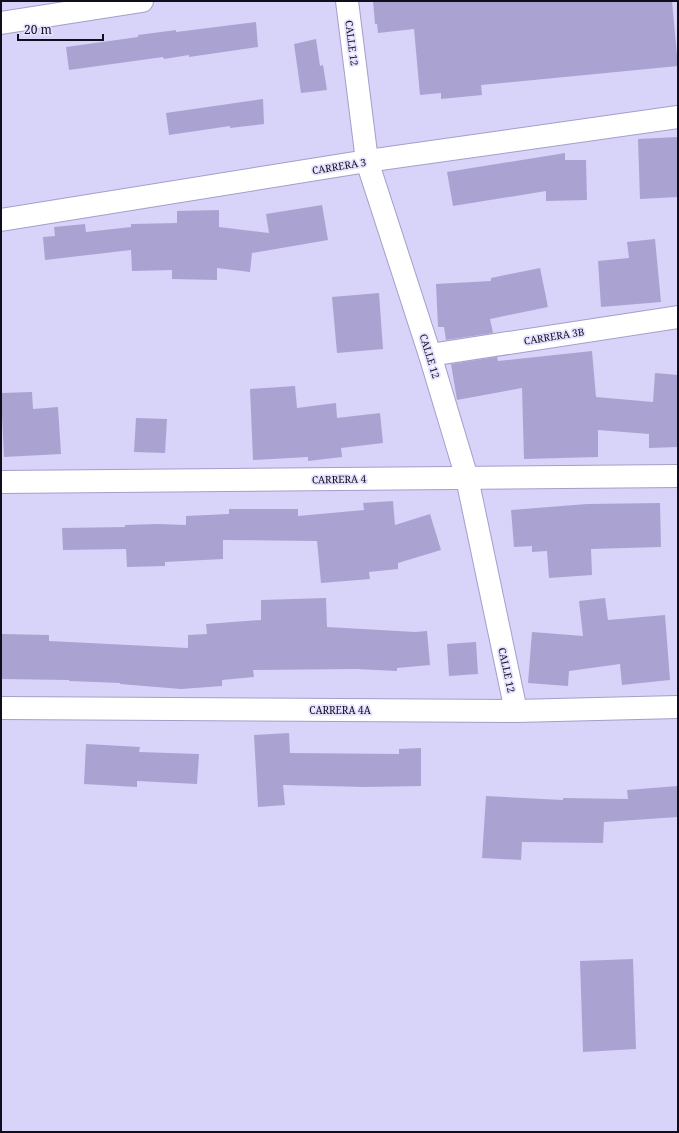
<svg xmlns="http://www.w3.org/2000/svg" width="679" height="1133" viewBox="0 0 679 1133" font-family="'Noto Serif',serif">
<rect width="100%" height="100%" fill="#d8d3f9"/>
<g fill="#aaa3d1">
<path d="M 373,1 L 672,1 L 678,66 L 481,85 L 482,95 L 441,99 L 441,93 L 420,95 L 414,29 L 378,33 L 377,24 L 375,24 Z"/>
<path d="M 256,22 L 258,47 L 189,57 L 189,55 L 164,59 L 163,57 L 69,70 L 66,47 L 138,37 L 138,35 L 176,30 L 176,32 Z"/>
<path d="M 316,39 L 320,66 L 323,65 L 327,90 L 301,93 L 294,44 Z"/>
<path d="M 263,99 L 264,124 L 230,128 L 230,126 L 169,135 L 166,113 Z"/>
<path d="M 677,137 L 678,197 L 640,199 L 638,139 Z"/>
<path d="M 565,153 L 565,160 L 586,160 L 587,200 L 546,201 L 546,191 L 453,206 L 447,172 Z"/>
<path d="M 322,205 L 328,240 L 252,253 L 250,272 L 217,268 L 217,280 L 172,279 L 172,270 L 132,271 L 131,250 L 45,260 L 43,237 L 55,236 L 54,227 L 85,224 L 86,232 L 131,227 L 131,224 L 177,223 L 177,211 L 219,210 L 219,227 L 269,233 L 266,214 Z"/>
<path d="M 655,239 L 661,302 L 601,307 L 598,261 L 629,258 L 627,242 Z"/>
<path d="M 540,268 L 548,307 L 490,319 L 493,333 L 446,340 L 444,327 L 438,327 L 436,284 L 491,281 L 491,278 Z"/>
<path d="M 379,293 L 383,349 L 337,353 L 332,297 Z"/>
<path d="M 592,351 L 596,397 L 653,402 L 655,373 L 678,375 L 678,447 L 649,448 L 649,434 L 598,430 L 598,457 L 524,459 L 522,388 L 457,400 L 451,364 L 497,357 L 498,361 Z"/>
<path d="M 295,386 L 297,408 L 336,403 L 337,418 L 380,413 L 383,443 L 341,448 L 342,457 L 308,461 L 308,457 L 253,460 L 250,389 Z"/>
<path d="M 32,392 L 33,409 L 58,407 L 61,454 L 4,457 L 1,393 Z"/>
<path d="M 136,418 L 167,419 L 165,453 L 134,452 Z"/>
<path d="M 393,501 L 395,525 L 430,514 L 441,550 L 398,563 L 398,569 L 369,572 L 370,579 L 321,583 L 317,541 L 223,540 L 223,559 L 165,562 L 165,566 L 127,567 L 126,549 L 63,550 L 62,528 L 125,527 L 125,525 L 157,524 L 186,525 L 186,516 L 229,514 L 229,509 L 298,509 L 298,516 L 364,510 L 363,503 Z"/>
<path d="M 660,503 L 661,547 L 591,549 L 592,575 L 549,578 L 547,551 L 532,552 L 532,546 L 514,547 L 511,510 L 587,504 Z"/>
<path d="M 326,598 L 327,627 L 415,632 L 427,631 L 430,665 L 397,668 L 397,671 L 356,669 L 253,670 L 254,677 L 222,680 L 222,686 L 181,689 L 120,684 L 120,683 L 69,681 L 69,680 L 1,679 L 1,634 L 49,635 L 49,641 L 188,648 L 188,635 L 207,634 L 206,624 L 261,620 L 261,600 Z"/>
<path d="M 605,598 L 608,620 L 665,615 L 670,680 L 622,685 L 620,664 L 569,671 L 568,686 L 528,683 L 532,632 L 583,636 L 579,601 Z"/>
<path d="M 476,642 L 478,674 L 449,676 L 447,644 Z"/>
<path d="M 289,733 L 290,753 L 399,754 L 399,749 L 421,748 L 421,786 L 365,787 L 283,785 L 285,805 L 258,807 L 254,735 Z"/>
<path d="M 86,744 L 140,747 L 139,752 L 199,754 L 197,784 L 137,781 L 137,787 L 84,784 Z"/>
<path d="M 678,786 L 678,817 L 604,822 L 603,843 L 522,842 L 521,860 L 482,858 L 486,796 L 563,800 L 563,798 L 628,799 L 627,790 Z"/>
<path d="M 633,959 L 636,1049 L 583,1052 L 580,961 Z"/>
</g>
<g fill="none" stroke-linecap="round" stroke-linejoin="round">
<defs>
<path id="pedestrian" d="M 467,478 L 516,711"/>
<g id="minor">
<path d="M 347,1 L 367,161 L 430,355 L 467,478"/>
<path d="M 1,23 L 142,1"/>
<path d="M 1,220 L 367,161 L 678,117"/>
<path d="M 430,355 L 678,317"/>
<path d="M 1,708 L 516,711 L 678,707"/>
</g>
<path id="tertiary" d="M 1,482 L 678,476"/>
</defs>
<use href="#pedestrian" stroke="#a49ecb" stroke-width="24"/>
<use href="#minor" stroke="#a49ecb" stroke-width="24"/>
<use href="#tertiary" stroke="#a49ecb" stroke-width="24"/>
<use href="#pedestrian" stroke="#fff" stroke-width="22"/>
<use href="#minor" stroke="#fff" stroke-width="22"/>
<use href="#tertiary" stroke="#fff" stroke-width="22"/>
</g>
<g text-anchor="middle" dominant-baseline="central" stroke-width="3.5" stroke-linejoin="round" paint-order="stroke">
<g font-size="10" fill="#100d1d" stroke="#e5e1fe">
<text transform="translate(352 43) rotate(83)">CALLE 12</text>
<text transform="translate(339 166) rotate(-9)">CARRERA 3</text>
<text transform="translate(554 336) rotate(-9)">CARRERA 3B</text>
<text transform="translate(430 356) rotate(73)">CALLE 12</text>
<text transform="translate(339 479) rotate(-1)">CARRERA 4</text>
<text transform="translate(507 670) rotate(78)">CALLE 12</text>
<text x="340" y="710">CARRERA 4A</text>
</g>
</g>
<rect width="679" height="1133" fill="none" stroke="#100d1d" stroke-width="4"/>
<path d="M18 34v6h85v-6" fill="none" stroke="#100d1d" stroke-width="2"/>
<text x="24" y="34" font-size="12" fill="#100d1d" stroke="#e5e1fe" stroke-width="3" paint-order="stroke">20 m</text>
</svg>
